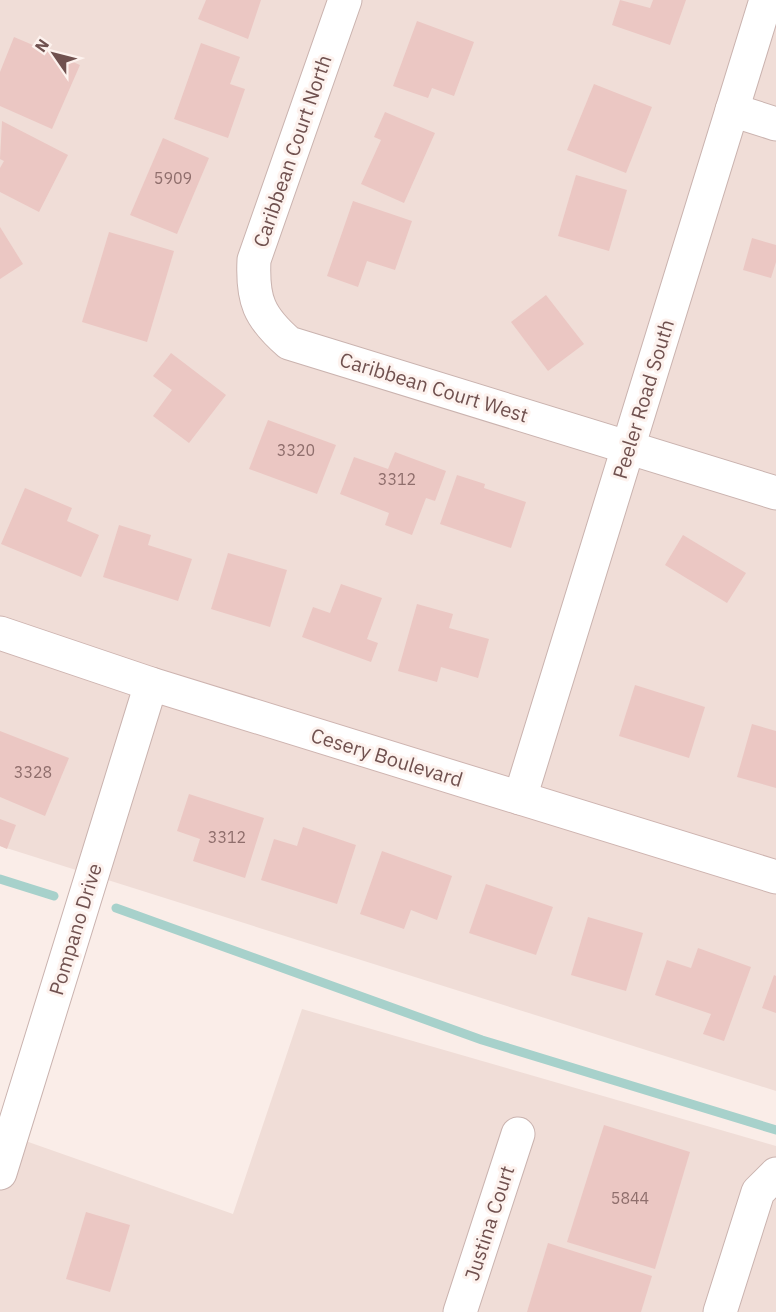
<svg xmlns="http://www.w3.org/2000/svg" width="776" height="1312" viewBox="0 0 776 1312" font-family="'IBM Plex Sans',sans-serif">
<rect width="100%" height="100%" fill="#faede8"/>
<g fill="#f0ddd7">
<path d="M 0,0 L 776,0 L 776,1091 L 0,846 Z"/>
<path d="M 302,1009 L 776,1146 L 776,1312 L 0,1312 L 0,1132 L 233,1214 Z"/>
</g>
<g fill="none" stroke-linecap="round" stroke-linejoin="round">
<g stroke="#a7d1cb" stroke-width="9">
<path d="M 0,879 L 54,896"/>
<path d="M 116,908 L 482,1040 L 776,1130"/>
</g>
</g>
<g fill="#ebc7c3">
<path d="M 206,0 L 261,0 L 248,39 L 198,19 Z"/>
<path d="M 620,0 L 650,8 L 653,0 L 686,0 L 670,45 L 612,25 Z"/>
<path d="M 417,21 L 474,42 L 454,96 L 432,88 L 428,98 L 393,86 Z"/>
<path d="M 14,37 L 80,65 L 52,129 L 0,106 L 0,72 Z"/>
<path d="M 201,43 L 240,57 L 230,84 L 245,89 L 228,138 L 174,119 Z"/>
<path d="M 594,84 L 652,107 L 626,173 L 567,150 Z"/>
<path d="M 385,112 L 435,133 L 404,203 L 361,184 L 381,140 L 374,137 Z"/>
<path d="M 2,121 L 68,155 L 39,212 L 0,192 L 0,168 L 4,161 L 0,159 Z"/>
<path d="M 163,138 L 209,158 L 177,234 L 130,215 Z"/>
<path d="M 576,175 L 627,190 L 609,251 L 558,236 Z"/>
<path d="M 353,201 L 412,221 L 395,270 L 367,261 L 358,287 L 327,276 Z"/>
<path d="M 0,227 L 23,264 L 0,279 Z"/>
<path d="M 109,232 L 174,251 L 147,342 L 82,322 Z"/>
<path d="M 752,238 L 776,245 L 776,262 L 771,278 L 743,270 Z"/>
<path d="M 546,295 L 584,344 L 548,371 L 511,322 Z"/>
<path d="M 171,353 L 226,395 L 189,443 L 153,416 L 172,390 L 153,376 Z"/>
<path d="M 268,420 L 336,445 L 317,494 L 249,469 Z"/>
<path d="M 395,452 L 446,471 L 435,501 L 426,498 L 412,535 L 385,525 L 389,513 L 340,494 L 354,457 L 388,469 Z"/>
<path d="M 457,475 L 485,484 L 484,488 L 526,502 L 511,548 L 440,524 Z"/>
<path d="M 25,488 L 72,508 L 67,521 L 99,535 L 81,577 L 1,544 Z"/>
<path d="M 119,525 L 151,535 L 148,545 L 192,559 L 178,601 L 103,577 Z"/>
<path d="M 683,535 L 746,573 L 727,603 L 665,565 Z"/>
<path d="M 228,553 L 287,570 L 270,627 L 211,609 Z"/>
<path d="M 341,584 L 382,598 L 367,639 L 378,643 L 371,662 L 302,637 L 313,607 L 330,613 Z"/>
<path d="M 417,604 L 453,614 L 449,628 L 489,639 L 478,678 L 441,667 L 437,682 L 398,671 Z"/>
<path d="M 635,685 L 705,707 L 689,758 L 619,736 Z"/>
<path d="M 752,724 L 776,731 L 776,788 L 737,777 Z"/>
<path d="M 0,731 L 69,758 L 45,816 L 0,797 Z"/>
<path d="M 189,794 L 264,818 L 245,878 L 193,861 L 200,839 L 177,831 Z"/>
<path d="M 0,819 L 16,825 L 7,849 L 0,846 Z"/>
<path d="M 303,827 L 356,845 L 337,904 L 261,880 L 274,839 L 297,846 Z"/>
<path d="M 382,851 L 452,876 L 437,920 L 411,910 L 404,929 L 360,914 Z"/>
<path d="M 486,884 L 553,907 L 536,955 L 469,933 Z"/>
<path d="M 588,917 L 643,933 L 626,991 L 571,975 Z"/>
<path d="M 698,948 L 751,967 L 724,1041 L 703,1034 L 711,1014 L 655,995 L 667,960 L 691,968 Z"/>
<path d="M 774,975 L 776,976 L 776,1013 L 762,1008 Z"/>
<path d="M 604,1125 L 690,1152 L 655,1269 L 567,1242 Z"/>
<path d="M 86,1212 L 130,1225 L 110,1292 L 66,1279 Z"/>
<path d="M 548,1243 L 652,1276 L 641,1312 L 527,1312 Z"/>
</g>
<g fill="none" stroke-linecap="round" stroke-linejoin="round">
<defs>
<g id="street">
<path d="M 345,0 L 254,260 C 252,300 259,317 289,343 L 776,493"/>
<path d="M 732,110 L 776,124"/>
<path d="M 520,798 L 766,0"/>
<path d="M 0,1173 L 151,684"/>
<path d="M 460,1312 L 518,1134"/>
<path d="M 720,1312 L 758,1192 L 776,1174"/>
</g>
<path id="secondary" d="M 0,633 L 151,684 L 776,877"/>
</defs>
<use href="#street" stroke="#cab3af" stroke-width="35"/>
<use href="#secondary" stroke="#ceb4b0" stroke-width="35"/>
<use href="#street" stroke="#fff" stroke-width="33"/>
<use href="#secondary" stroke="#fff" stroke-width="33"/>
</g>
<g text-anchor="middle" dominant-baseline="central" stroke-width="6" stroke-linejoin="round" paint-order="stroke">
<g font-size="16" fill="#8f6e6c">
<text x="173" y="178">5909</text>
<text x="296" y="450">3320</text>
<text x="397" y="479">3312</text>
<text x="33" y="772">3328</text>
<text x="227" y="837">3312</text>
<text x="630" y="1198">5844</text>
</g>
<g font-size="20" fill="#70514f" stroke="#fdf2ee">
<text transform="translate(292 151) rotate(-71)">Caribbean Court North</text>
<text transform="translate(434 387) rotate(17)">Caribbean Court West</text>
<text transform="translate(643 399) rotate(-73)">Peeler Road South</text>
<text transform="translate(387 757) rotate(17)">Cesery Boulevard</text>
<text transform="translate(75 929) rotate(-73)">Pompano Drive</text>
<text transform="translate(489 1223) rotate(-72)">Justina Court</text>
</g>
</g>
<g transform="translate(54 54) rotate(305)" stroke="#fdf2ee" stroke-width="4.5" paint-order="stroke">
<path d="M0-4.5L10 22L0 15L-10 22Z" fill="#70514f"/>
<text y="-9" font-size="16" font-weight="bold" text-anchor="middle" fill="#70514f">N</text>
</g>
</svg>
